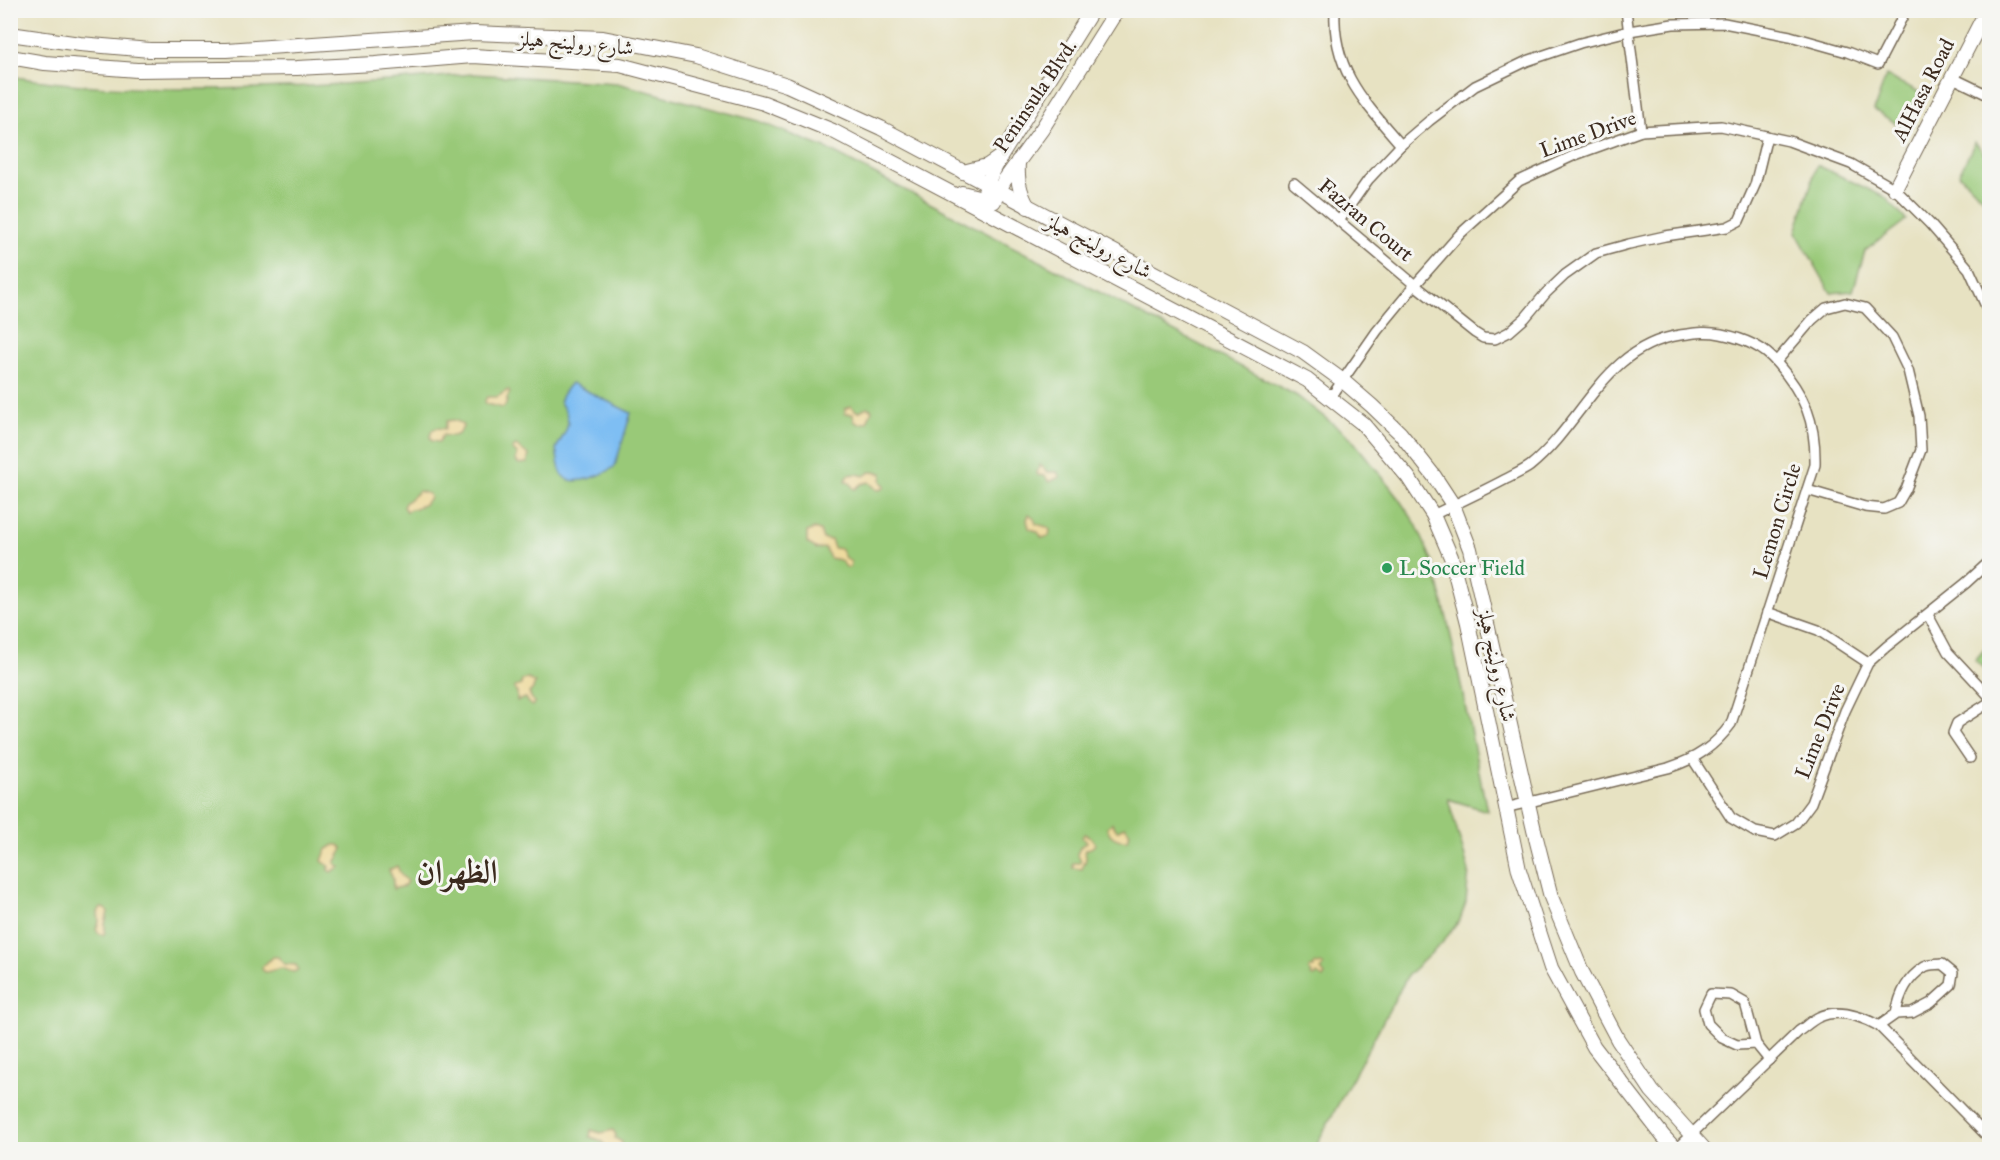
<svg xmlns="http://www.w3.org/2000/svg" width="2000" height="1160" viewBox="0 0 2000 1160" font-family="'IM FELL Great Primer',Amiri,serif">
<rect width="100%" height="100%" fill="#f6f6f2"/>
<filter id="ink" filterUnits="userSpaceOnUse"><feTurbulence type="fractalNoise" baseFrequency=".0167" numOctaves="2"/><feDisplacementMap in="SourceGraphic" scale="12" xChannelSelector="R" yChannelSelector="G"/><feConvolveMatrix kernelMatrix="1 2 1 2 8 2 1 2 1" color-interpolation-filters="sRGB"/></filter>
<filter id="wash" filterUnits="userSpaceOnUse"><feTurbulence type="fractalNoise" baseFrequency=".008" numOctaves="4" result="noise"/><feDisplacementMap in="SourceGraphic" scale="24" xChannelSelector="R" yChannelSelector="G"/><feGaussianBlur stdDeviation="1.35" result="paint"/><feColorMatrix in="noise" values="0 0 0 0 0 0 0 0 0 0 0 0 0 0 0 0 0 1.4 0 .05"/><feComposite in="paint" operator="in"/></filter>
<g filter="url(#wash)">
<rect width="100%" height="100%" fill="#e7e2c2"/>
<g fill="#99c978" stroke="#6a7a4b" stroke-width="1.5">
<path d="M 473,74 L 617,83 L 758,121 L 825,148 L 1297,396 L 1350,437 L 1392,489 L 1416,524 L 1433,563 L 1449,627 L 1487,811 L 1448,799 L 1469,871 L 1466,902 L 1460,920 L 1442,943 L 1408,975 L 1314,1149 L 11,1149 L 10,76 C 72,87 134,89 196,89 C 289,89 381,82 473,74 Z"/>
<path d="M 1886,76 L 1922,93 L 1900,126 L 1874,110 Z"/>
<path d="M 1975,142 L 1989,159 L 1989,205 L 1959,174 Z"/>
<path d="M 1817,165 L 1885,197 L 1906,220 L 1865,251 L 1853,291 L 1831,293 L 1796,232 Z"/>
<path d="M 1989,644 L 1989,674 L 1975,660 Z"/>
</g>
<g fill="#eeda9e" stroke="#94825e" stroke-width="1.5">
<path d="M 508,390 L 510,393 C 505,397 509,404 503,408 L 486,404 L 485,401 L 487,397 L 497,397 Z"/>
<path d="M 850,406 L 858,412 L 867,407 L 871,409 L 872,410 L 867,422 L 859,424 L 854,421 L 853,414 L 845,414 L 845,409 Z"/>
<path d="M 454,420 L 461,423 L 463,426 C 460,437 452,437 443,435 L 439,442 L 432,441 L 430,437 L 432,430 L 437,428 L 445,429 L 447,421 Z"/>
<path d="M 516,446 L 529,455 L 527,463 L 519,464 L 516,461 L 517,454 L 512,449 Z"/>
<path d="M 1040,465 L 1048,472 L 1057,472 L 1060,477 L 1049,482 L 1045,476 L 1038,475 L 1037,473 Z"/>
<path d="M 870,472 L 882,473 L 881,481 L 885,486 L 883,489 L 877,490 L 869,482 L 861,484 L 855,489 L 853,488 L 849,482 L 845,481 L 848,475 L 857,474 L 864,476 Z"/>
<path d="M 419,491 L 429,494 L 430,498 L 423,505 L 406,511 L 403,507 L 405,503 Z"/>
<path d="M 1029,514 L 1034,518 L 1036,524 L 1047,527 L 1050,530 L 1049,536 L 1042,538 L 1038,532 L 1029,528 L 1027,520 Z"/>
<path d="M 814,529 L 820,531 L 823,539 L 831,540 L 834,548 L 841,549 L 845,558 L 851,562 L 850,567 L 847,568 L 840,560 L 830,558 L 825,548 L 817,549 L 807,543 L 807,532 Z"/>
<path d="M 528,679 L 535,683 L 533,689 L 529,693 L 534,703 L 532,706 L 529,704 L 526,698 L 517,701 L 517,693 L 514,689 L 515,687 L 521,685 L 522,680 Z"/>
<path d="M 1112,823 L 1117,831 L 1125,826 L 1130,833 L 1127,840 C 1118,841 1109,837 1107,827 Z"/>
<path d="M 1084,834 L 1091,837 L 1095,843 L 1093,847 L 1085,850 L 1086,859 L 1082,869 L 1073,868 L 1073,863 L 1079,863 L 1081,861 L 1077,854 L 1081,846 L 1086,843 L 1087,841 L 1082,838 Z"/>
<path d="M 334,845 L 339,845 L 343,849 L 335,863 L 340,867 L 331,872 L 328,870 L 329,866 L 322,861 L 326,850 Z"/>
<path d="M 397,866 L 401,875 L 407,881 L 404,886 L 393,889 L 393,879 L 389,870 Z"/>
<path d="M 101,908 L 106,909 L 108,912 L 105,924 L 105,932 L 103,935 L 98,933 L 96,929 L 99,922 L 98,912 Z"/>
<path d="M 273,957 L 278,957 L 284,964 L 296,965 L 298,970 L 293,972 L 281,968 L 266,972 L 263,971 L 262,967 Z"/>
<path d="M 1314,964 L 1318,965 L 1321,964 L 1324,966 L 1321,970 L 1325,975 L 1323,978 L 1317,974 L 1315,977 L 1311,976 L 1312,973 L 1309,971 L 1310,968 L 1314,968 Z"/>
<path d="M 591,1130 L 601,1133 L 613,1130 L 616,1135 L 615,1138 L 622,1142 L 621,1149 L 607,1149 L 602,1141 L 590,1137 Z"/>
</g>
<path fill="#7ebef3" stroke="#5c7488" stroke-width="1.5" d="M 571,383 L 631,413 L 615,466 C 606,474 575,487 564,477 C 558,471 558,457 556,449 C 560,440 568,431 568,422 C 567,400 549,409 571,383 Z"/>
</g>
<g filter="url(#ink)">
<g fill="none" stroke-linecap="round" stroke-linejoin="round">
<defs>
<g id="street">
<path d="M 1335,10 C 1332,70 1365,103 1401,145"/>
<path d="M 1626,10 L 1641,131"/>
<path d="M 1953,78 L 1984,93 L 1990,97"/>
<path d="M 1294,183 L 1415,285 L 1475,333 L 1483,338 L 1495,339 L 1509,332 L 1525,318 L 1546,293 L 1565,275 L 1596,253 L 1629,244 L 1665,236 L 1727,227 L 1739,221 L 1755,185 L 1767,136"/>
<path d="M 1339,221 L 1368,180 L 1401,145 L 1429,121 L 1475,86 L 1527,61 L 1580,43 L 1629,31 L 1673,24 L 1724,23 L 1790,36 L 1847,52 L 1878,64 L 1906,10"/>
<path d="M 1776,362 L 1812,320 L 1826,308 L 1845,303 L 1865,308 L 1892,337 L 1908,370 L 1919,416 L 1921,450 L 1906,489 L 1898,503 L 1884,509 L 1865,507 L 1807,490"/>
<path d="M 1331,397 L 1377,331 L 1415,285 L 1460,234 L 1519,181 L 1575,155 L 1641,131 L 1721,126 L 1789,141 L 1851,164 L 1895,189 L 1930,224 L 1969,269 L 1990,315"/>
<path d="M 1433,515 C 1457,503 1482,492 1506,479 C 1514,475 1523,471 1530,466 C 1584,422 1604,347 1680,335 C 1695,333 1706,331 1721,334 C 1741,338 1762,345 1776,362 C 1805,395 1816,421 1815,465 L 1731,724 C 1714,747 1696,759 1668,768 L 1505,808"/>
<path d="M 1767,612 L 1818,630 L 1868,663"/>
<path d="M 1928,615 L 1948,652 L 1990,697"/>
<path d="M 1692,758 L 1731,818 L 1755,832 L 1775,836 L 1796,823 L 1811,803 L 1845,711 L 1868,663 L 1886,647 L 1966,583 L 1990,561"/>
<path d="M 1970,758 L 1953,733 L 1957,723 L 1990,702"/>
<path d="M 1879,1026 L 1896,1014 L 1912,1013 L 1931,1003 L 1951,985 L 1953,973 L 1942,964 C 1936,965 1927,964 1923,968 C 1907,978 1899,996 1896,1014"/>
<path d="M 1756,1044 L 1737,1045 L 1722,1038 L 1708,1024 L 1704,1009 L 1711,994 L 1731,995 L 1745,1003 L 1756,1044 L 1769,1060"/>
<path d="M 1675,1150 L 1799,1031 C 1805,1027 1812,1020 1819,1017 C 1839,1008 1861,1016 1879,1026 L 1990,1139"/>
</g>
<g id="secondary">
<path d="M 10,34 L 80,44 L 150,50 L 226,50 L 474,33 L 603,38 L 696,56 L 787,85 L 881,128 L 1303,352 L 1343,381 L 1372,406 L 1400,433 L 1434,476 L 1453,505 L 1470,549 L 1534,830 L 1551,897 L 1582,972 L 1618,1040 L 1652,1091 L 1705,1150"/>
<path d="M 10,57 L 45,63 L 137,70 L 297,68 L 375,64 L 473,56 L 620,65 L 764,103 L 833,131 L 1307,380 L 1363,424 L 1408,477 L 1433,515 L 1451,557 L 1468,623 L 1519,870 L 1551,968 L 1594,1047 L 1663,1136 L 1676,1150"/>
<path d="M 1018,161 C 1017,179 1019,191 1028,207"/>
<path d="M 963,172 L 987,166 L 1000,157"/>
<path d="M 1895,189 L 1987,10"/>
<path d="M 985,192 L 989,179 L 1001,156 L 1092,10"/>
<path d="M 962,193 L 994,201 L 1004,181 L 1042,129 L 1117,10"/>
</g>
</defs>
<use href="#street" stroke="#776a57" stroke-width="12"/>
<use href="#secondary" stroke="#776a57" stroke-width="16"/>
<use href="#street" stroke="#fff" stroke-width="9"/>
<use href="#secondary" stroke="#fff" stroke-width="14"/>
</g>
</g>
<circle fill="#2e9e5b" stroke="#f6f6f2" stroke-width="2" cx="1387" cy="568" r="6"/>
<g text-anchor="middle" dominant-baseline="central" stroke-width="6" stroke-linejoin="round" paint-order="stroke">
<g font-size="21" fill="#3b2a1e" stroke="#f6f6f2">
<text transform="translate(576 43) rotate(5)">شارع رولينج هيلز</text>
<text transform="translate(1923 90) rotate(-63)">AlHasa Road</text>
<text transform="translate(1035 96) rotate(-56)">Peninsula Blvd.</text>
<text transform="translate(1588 134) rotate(-20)">Lime Drive</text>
<text transform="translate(1366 220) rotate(40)">Fazran Court</text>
<text transform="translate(1099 246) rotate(28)">شارع رولينج هيلز</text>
<text transform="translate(1777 521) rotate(-73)">Lemon Circle</text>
<text transform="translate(1497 665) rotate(78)">شارع رولينج هيلز</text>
<text transform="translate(1820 731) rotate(-68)">Lime Drive</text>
</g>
<g font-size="21" fill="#27864d" stroke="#f6f6f2" text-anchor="start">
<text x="1399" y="568">L Soccer Field</text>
</g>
<g font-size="33" font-weight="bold" fill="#3b2a1e" stroke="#f6f6f2">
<text x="457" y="872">الظهران</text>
</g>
</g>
<rect width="2000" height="1160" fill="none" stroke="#f6f6f2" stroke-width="36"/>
</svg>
